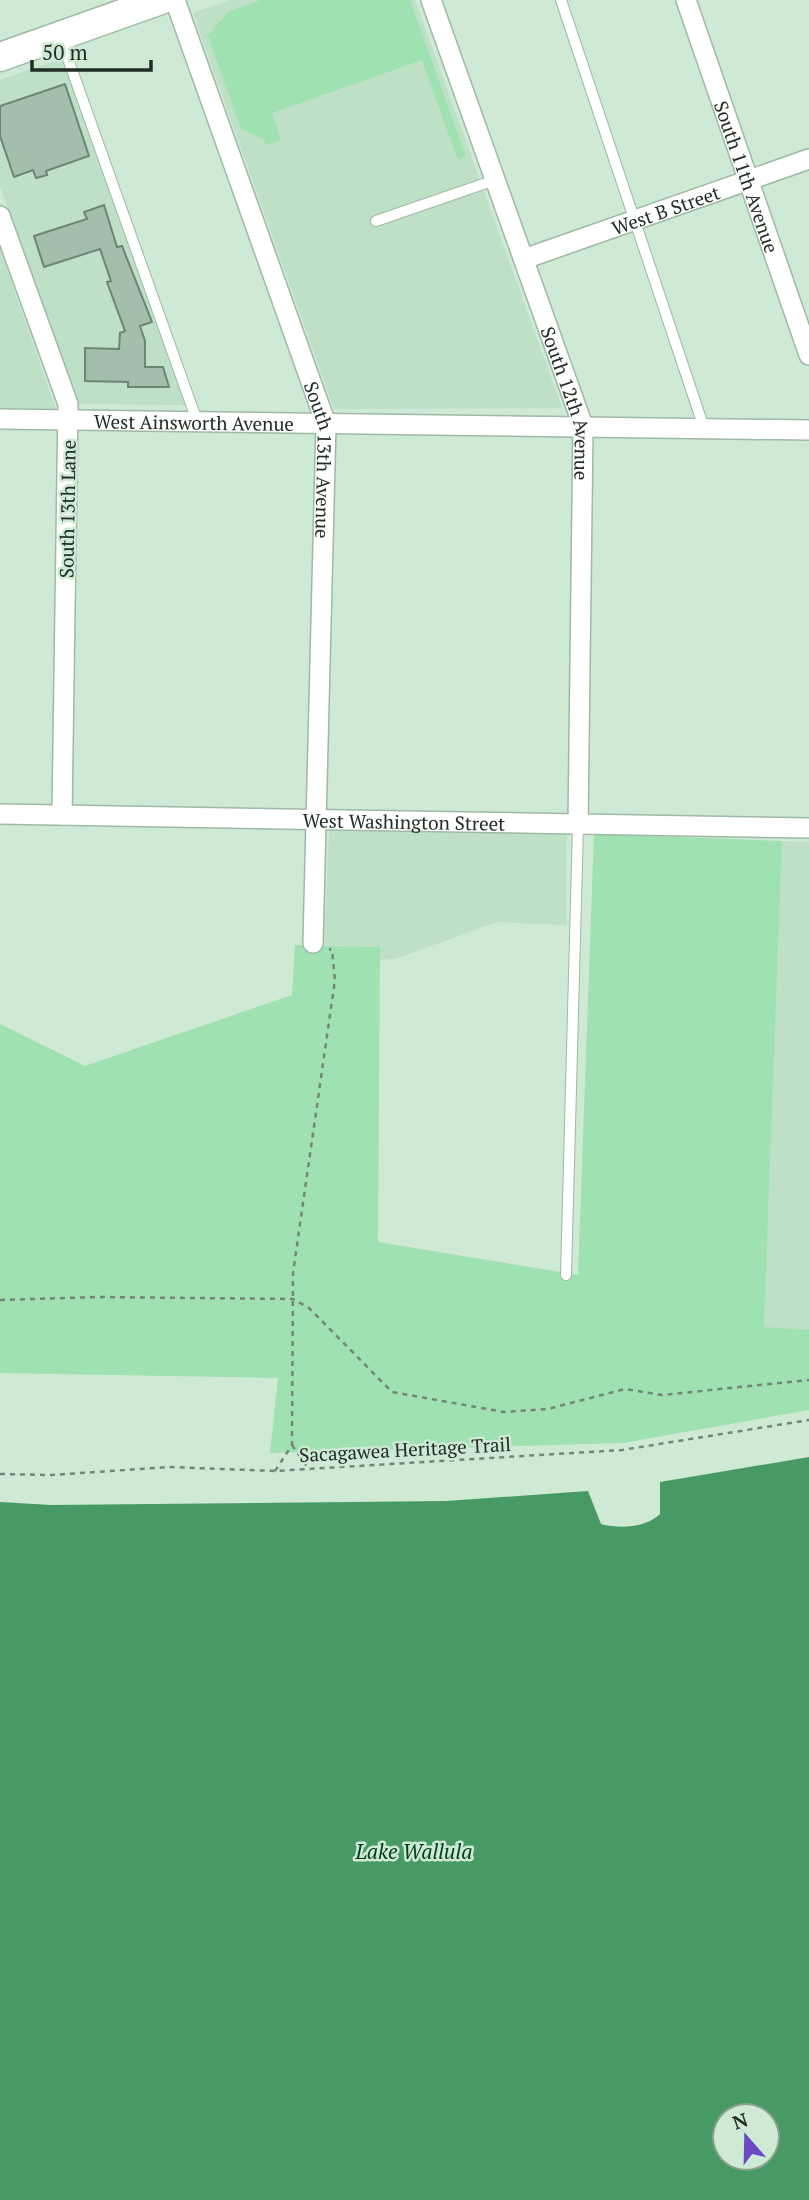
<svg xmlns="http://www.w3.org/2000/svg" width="809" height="2200" viewBox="0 0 809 2200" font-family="'PT Serif',serif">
<rect width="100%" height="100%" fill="#cee9d4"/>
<g fill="#bee0c6">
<path d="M 230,0 L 415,0 L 562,408 L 334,409 L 193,13 Z"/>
<path d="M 63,58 L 185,405 L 76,404 L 0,186 L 0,80 Z"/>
<path d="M 0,249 L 56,410 L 0,409 Z"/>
<path d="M 329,831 L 567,834 L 567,925 L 497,922 L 395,959 L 379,960 L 379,947 L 324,945 Z"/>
<path d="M 782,841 L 809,842 L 809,1330 L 764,1328 Z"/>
</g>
<g fill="#9fe1b0">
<path d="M 261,0 L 410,0 L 466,157 L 458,160 L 422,60 L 272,113 L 281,140 L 267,145 L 262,139 L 241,129 L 208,36 L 228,12 Z"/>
<path d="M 594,834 L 782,841 L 764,1327 L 809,1330 L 809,1410 L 623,1443 L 270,1453 L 278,1378 L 0,1373 L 0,1024 L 85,1066 L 292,995 L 295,945 L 380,947 L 378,1242 L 578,1275 Z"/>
</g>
<path fill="#479a63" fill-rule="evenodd" d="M 809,1457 L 809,2200 L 0,2200 L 0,1502 L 51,1505 L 446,1501 L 588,1491 L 601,1524 C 620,1529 645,1528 660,1514 L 660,1482 ZM 725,2116 L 767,2116 L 767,2158 L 725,2158 Z"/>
<g fill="#a3beaa" stroke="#6d8673" stroke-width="2">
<path d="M 65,84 L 89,156 L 46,171 L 47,175 L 36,178 L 33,170 L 14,177 L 0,136 L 0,106 Z"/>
<path d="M 104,205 L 117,247 L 122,246 L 152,322 L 140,326 L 145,341 L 145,367 L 163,367 L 169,387 L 128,387 L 128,382 L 85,381 L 85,348 L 119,349 L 120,333 L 125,331 L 107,282 L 111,281 L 100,249 L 44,267 L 34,236 L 87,219 L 84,212 Z"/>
</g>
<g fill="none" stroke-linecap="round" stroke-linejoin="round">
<defs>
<g id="service">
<path d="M 561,0 L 704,428"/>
<path d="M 61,39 L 197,421"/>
<path d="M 376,221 L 495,180"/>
<path d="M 566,1275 L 578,826"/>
</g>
<g id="minor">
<path id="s1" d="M 175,0 L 326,424 L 313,943"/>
<path id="s2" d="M 431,0 L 583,426 L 578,826"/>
<path id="s3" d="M 686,0 L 809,355"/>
<path d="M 0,216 L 68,404 L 62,815"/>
<path id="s4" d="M 524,259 L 809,159"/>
<path id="s5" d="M 0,419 L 809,430"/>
<path id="s6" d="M 0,814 L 809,828"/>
</g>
<path id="secondary" d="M 0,57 L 161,0"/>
</defs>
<use href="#service" stroke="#9fb9a5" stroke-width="12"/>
<use href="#minor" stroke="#9fb9a5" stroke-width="22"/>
<use href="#secondary" stroke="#9fb9a5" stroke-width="31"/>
<g stroke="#748678" stroke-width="2.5" stroke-dasharray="5 5" stroke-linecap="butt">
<path d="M 0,1300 L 98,1297 L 293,1299 L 309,1308 L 392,1392 L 504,1412 L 548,1409 L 625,1389 L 662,1395 L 809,1380"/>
<path d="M 292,1445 L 308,1468"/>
<path d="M 275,1471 L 292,1445 L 293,1273 L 335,980 L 332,950 L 329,949"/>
<path d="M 0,1474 L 51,1475 L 170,1467 L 275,1471 L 622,1450 L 809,1420"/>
</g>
<use href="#service" stroke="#fff" stroke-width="10"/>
<use href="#minor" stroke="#fff" stroke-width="19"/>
<use href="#secondary" stroke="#fff" stroke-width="28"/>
</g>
<g text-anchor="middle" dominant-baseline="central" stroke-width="5" stroke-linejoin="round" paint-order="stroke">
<g font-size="19" fill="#222d25" stroke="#cee9d4">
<text stroke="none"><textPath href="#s3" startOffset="187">South 11th Avenue</textPath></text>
<text stroke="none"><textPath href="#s4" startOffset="150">West B Street</textPath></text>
<text stroke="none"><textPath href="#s2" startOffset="427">South 12th Avenue</textPath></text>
<text stroke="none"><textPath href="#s5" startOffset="194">West Ainsworth Avenue</textPath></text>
<text stroke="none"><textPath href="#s1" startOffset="485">South 13th Avenue</textPath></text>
<text transform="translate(67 509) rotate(-89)">South 13th Lane</text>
<text stroke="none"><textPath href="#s6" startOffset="404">West Washington Street</textPath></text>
<text transform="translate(405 1449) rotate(-3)">Sacagawea Heritage Trail</text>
</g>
<g font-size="21" font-style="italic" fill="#00421d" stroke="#cee9d4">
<text x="414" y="1851">Lake Wallula</text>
</g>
</g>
<g transform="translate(746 2137) rotate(340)"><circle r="33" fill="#cee9d4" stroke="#899e8e" stroke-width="2"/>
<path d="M0-5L12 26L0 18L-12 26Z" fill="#6a49c2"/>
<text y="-10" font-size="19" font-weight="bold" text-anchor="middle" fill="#222d25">N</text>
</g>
<path d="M32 60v10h119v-10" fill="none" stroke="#222d25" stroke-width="3.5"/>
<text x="42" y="60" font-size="21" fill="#222d25" stroke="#cee9d4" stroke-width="5" paint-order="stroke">50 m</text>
</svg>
